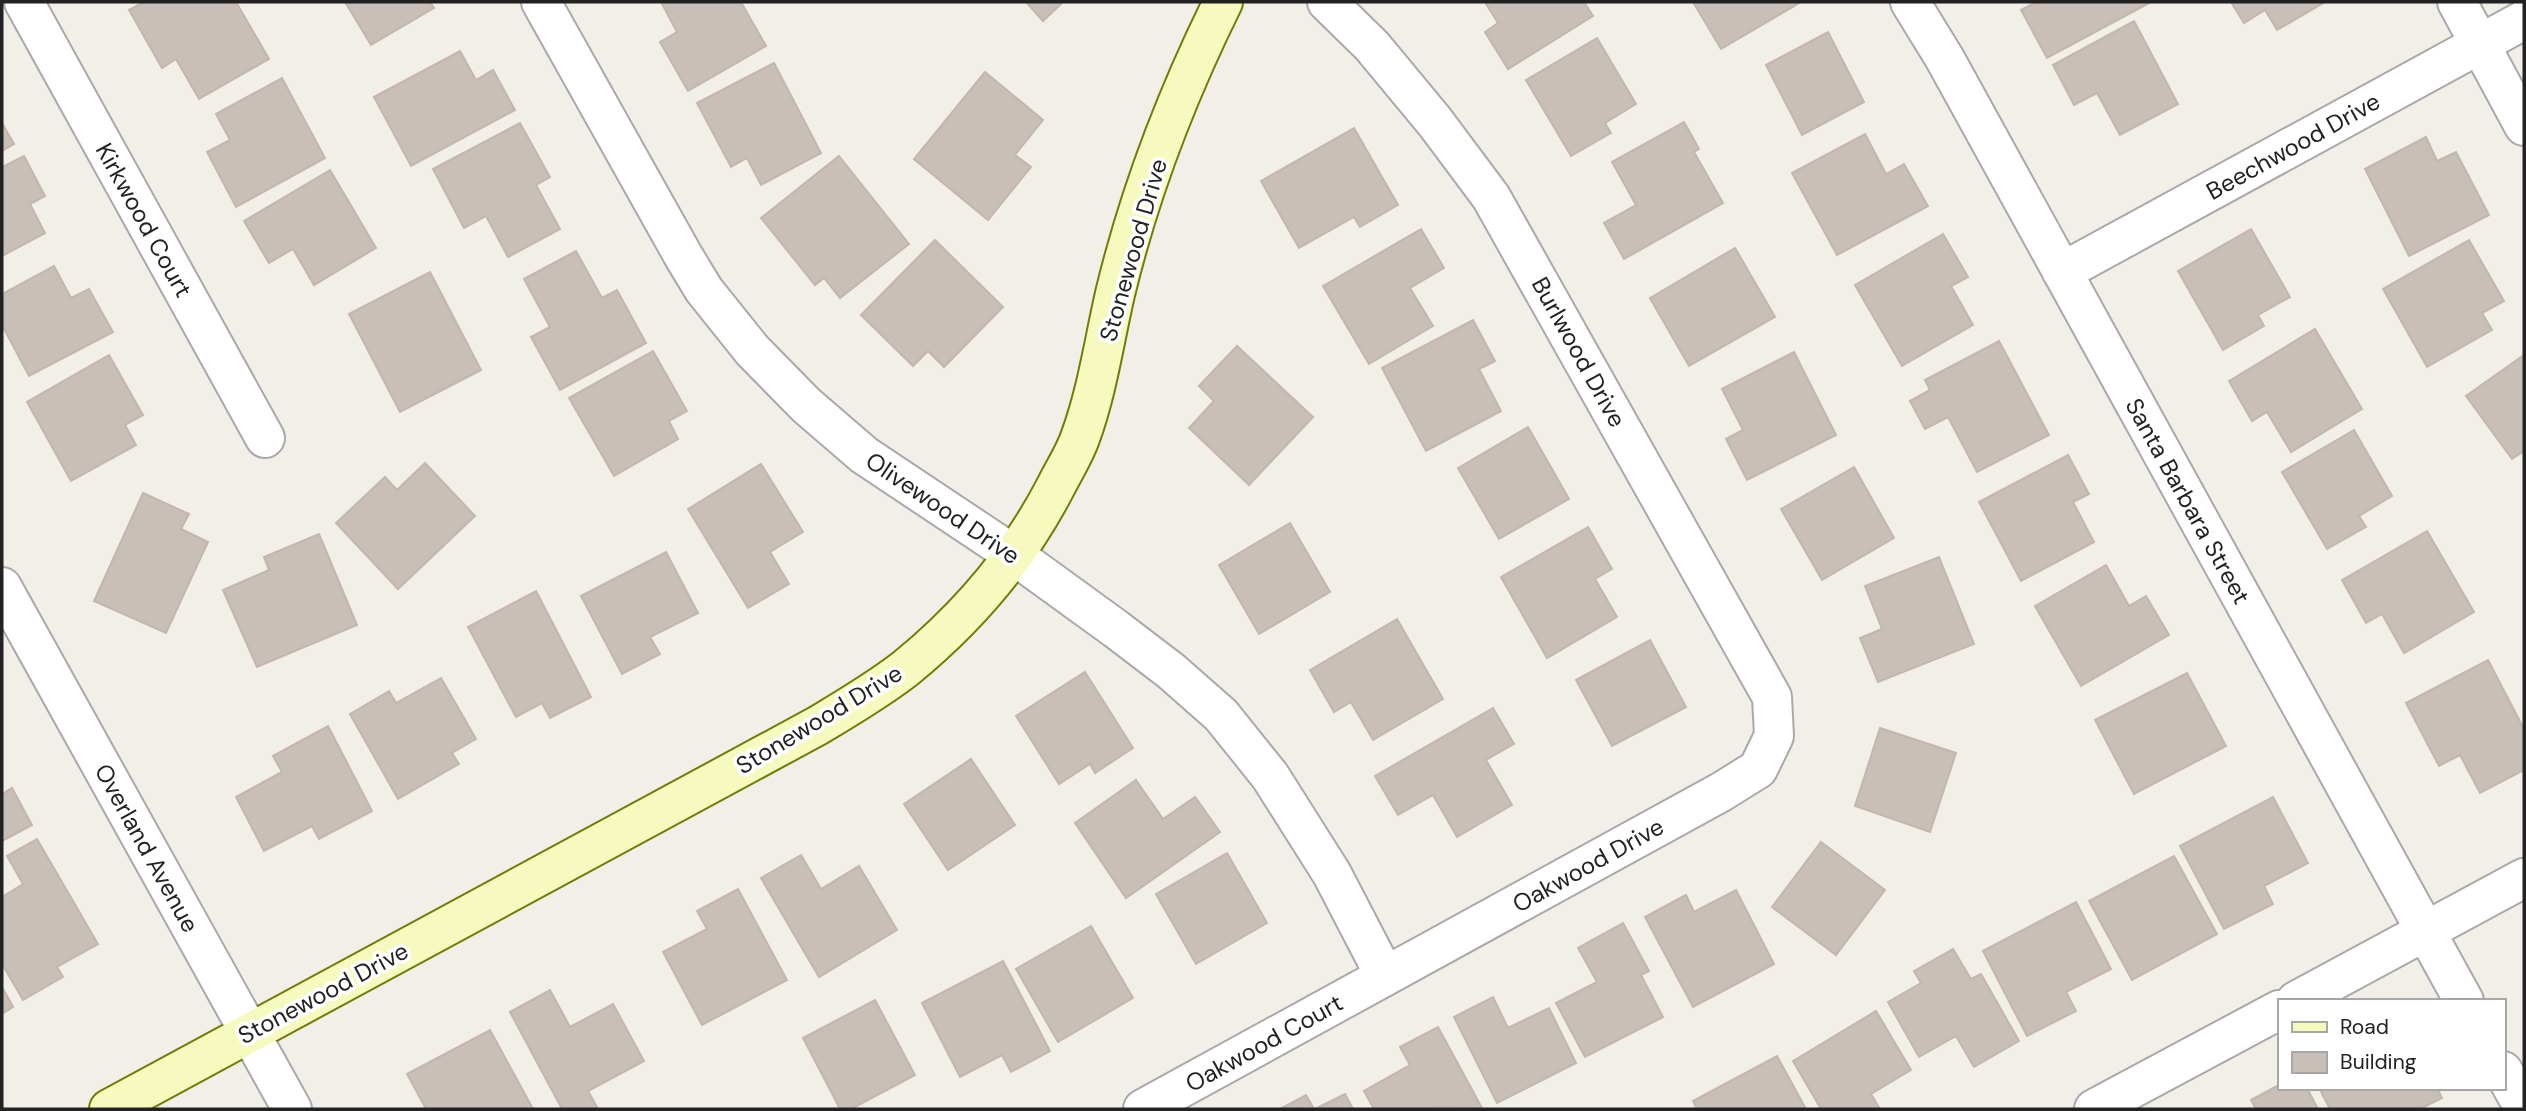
<svg xmlns="http://www.w3.org/2000/svg" width="2526" height="1111" viewBox="0 0 2526 1111" font-family="'DM Sans',sans-serif">
<rect width="100%" height="100%" fill="#f2efe9"/>
<g fill="#c7bfb8" stroke="#c4b6ab" stroke-width="2">
<path d="M 144,2 L 236,2 L 269,59 L 199,99 L 176,59 L 162,68 L 129,10 Z"/>
<path d="M 345,2 L 430,2 L 434,8 L 371,45 Z"/>
<path d="M 661,2 L 741,2 L 766,46 L 688,91 L 660,42 L 677,32 Z"/>
<path d="M 1026,2 L 1063,2 L 1043,21 Z"/>
<path d="M 1485,2 L 1584,2 L 1593,16 L 1508,69 L 1485,32 L 1498,23 Z"/>
<path d="M 1693,2 L 1801,2 L 1721,49 Z"/>
<path d="M 2036,2 L 2151,2 L 2047,58 L 2021,10 Z"/>
<path d="M 2231,2 L 2325,2 L 2277,30 L 2265,10 L 2244,23 Z"/>
<path d="M 2134,21 L 2178,104 L 2120,135 L 2097,93 L 2074,105 L 2053,65 Z"/>
<path d="M 1828,32 L 1864,102 L 1802,135 L 1766,65 Z"/>
<path d="M 1597,38 L 1636,104 L 1605,123 L 1611,133 L 1571,156 L 1526,80 Z"/>
<path d="M 460,51 L 476,80 L 493,70 L 515,110 L 411,166 L 374,97 Z"/>
<path d="M 774,63 L 821,153 L 761,185 L 747,158 L 731,167 L 697,103 Z"/>
<path d="M 985,72 L 1043,120 L 1015,155 L 1031,167 L 988,220 L 914,159 Z"/>
<path d="M 282,78 L 325,158 L 236,207 L 207,152 L 230,140 L 216,114 Z"/>
<path d="M 1684,122 L 1699,149 L 1694,152 L 1723,203 L 1624,259 L 1604,223 L 1636,205 L 1612,162 Z"/>
<path d="M 2,123 L 14,144 L 2,151 Z"/>
<path d="M 520,123 L 550,177 L 536,185 L 560,229 L 508,257 L 486,216 L 464,228 L 433,169 Z"/>
<path d="M 1354,128 L 1398,205 L 1360,227 L 1354,217 L 1299,248 L 1261,181 Z"/>
<path d="M 1865,134 L 1886,174 L 1904,164 L 1928,206 L 1837,255 L 1792,173 Z"/>
<path d="M 2426,137 L 2437,161 L 2456,152 L 2489,215 L 2409,256 L 2365,169 Z"/>
<path d="M 24,156 L 45,196 L 30,204 L 45,233 L 2,256 L 2,167 Z"/>
<path d="M 839,156 L 909,244 L 840,298 L 824,278 L 815,285 L 761,218 Z"/>
<path d="M 330,170 L 376,248 L 314,285 L 293,249 L 269,263 L 244,221 Z"/>
<path d="M 1421,229 L 1444,268 L 1410,288 L 1433,326 L 1369,364 L 1323,286 Z"/>
<path d="M 2251,229 L 2290,297 L 2258,315 L 2264,326 L 2223,350 L 2178,271 Z"/>
<path d="M 1943,234 L 1968,277 L 1951,286 L 1973,325 L 1902,366 L 1855,285 Z"/>
<path d="M 935,240 L 1003,307 L 944,367 L 928,351 L 913,366 L 861,315 Z"/>
<path d="M 2469,240 L 2504,301 L 2482,313 L 2492,330 L 2427,367 L 2383,289 Z"/>
<path d="M 1735,248 L 1775,317 L 1689,366 L 1650,298 Z"/>
<path d="M 576,251 L 602,298 L 617,290 L 646,343 L 560,390 L 531,337 L 550,327 L 524,279 Z"/>
<path d="M 54,266 L 71,298 L 89,289 L 113,332 L 29,376 L 2,325 L 2,294 Z"/>
<path d="M 430,272 L 481,370 L 400,412 L 349,314 Z"/>
<path d="M 1473,320 L 1495,361 L 1479,369 L 1501,411 L 1426,451 L 1382,368 Z"/>
<path d="M 2315,329 L 2362,409 L 2291,452 L 2267,412 L 2252,421 L 2229,381 Z"/>
<path d="M 1999,341 L 2049,435 L 1977,472 L 1948,417 L 1925,429 L 1910,401 L 1930,390 L 1925,380 Z"/>
<path d="M 1237,346 L 1313,417 L 1249,485 L 1189,428 L 1214,401 L 1199,386 Z"/>
<path d="M 653,351 L 687,411 L 669,421 L 678,439 L 614,476 L 569,398 Z"/>
<path d="M 1794,352 L 1836,435 L 1747,480 L 1726,439 L 1743,430 L 1722,389 Z"/>
<path d="M 109,355 L 143,415 L 125,425 L 136,445 L 71,481 L 27,402 Z"/>
<path d="M 2524,355 L 2524,451 L 2512,459 L 2466,396 Z"/>
<path d="M 1528,427 L 1569,499 L 1499,539 L 1458,468 Z"/>
<path d="M 2354,430 L 2392,496 L 2359,516 L 2366,527 L 2327,549 L 2282,472 Z"/>
<path d="M 2068,455 L 2089,494 L 2073,502 L 2094,542 L 2021,581 L 1979,502 Z"/>
<path d="M 425,463 L 475,516 L 398,589 L 336,523 L 385,477 L 397,490 Z"/>
<path d="M 761,464 L 803,532 L 770,552 L 789,584 L 748,608 L 688,509 Z"/>
<path d="M 1854,467 L 1894,538 L 1822,580 L 1781,509 Z"/>
<path d="M 143,493 L 189,514 L 181,529 L 208,542 L 166,633 L 94,601 Z"/>
<path d="M 1290,523 L 1330,592 L 1259,634 L 1219,565 Z"/>
<path d="M 1588,527 L 1612,569 L 1595,579 L 1617,617 L 1547,658 L 1501,577 Z"/>
<path d="M 2427,531 L 2474,612 L 2404,653 L 2382,614 L 2366,623 L 2342,580 Z"/>
<path d="M 319,534 L 357,625 L 257,667 L 223,590 L 269,570 L 264,557 Z"/>
<path d="M 666,552 L 698,613 L 650,637 L 660,654 L 622,674 L 581,596 Z"/>
<path d="M 1939,557 L 1974,644 L 1878,682 L 1860,638 L 1882,629 L 1865,586 Z"/>
<path d="M 2106,565 L 2129,606 L 2146,596 L 2169,635 L 2081,686 L 2035,606 Z"/>
<path d="M 536,591 L 591,697 L 550,718 L 542,703 L 516,717 L 468,627 Z"/>
<path d="M 1397,619 L 1443,699 L 1373,740 L 1351,702 L 1334,712 L 1310,670 Z"/>
<path d="M 1650,640 L 1686,707 L 1612,746 L 1576,680 Z"/>
<path d="M 2488,660 L 2524,729 L 2524,770 L 2480,793 L 2460,755 L 2439,766 L 2406,703 Z"/>
<path d="M 1085,672 L 1133,748 L 1095,773 L 1090,764 L 1059,784 L 1016,716 Z"/>
<path d="M 2187,673 L 2226,746 L 2134,794 L 2095,720 Z"/>
<path d="M 441,678 L 476,739 L 452,753 L 459,764 L 398,799 L 350,714 L 389,691 L 396,703 Z"/>
<path d="M 1493,708 L 1514,744 L 1486,760 L 1512,805 L 1457,837 L 1433,795 L 1398,815 L 1375,776 Z"/>
<path d="M 328,726 L 372,811 L 319,839 L 312,826 L 264,851 L 236,797 L 282,772 L 273,756 Z"/>
<path d="M 1880,728 L 1956,753 L 1930,832 L 1855,806 Z"/>
<path d="M 971,759 L 1015,825 L 948,870 L 904,804 Z"/>
<path d="M 1136,780 L 1163,819 L 1195,797 L 1220,832 L 1126,898 L 1075,823 Z"/>
<path d="M 12,788 L 32,825 L 2,841 L 2,794 Z"/>
<path d="M 2273,797 L 2308,863 L 2264,886 L 2273,904 L 2224,929 L 2180,846 Z"/>
<path d="M 37,839 L 98,944 L 57,967 L 63,977 L 23,1000 L 2,964 L 2,897 L 23,884 L 7,856 Z"/>
<path d="M 1821,842 L 1885,890 L 1836,955 L 1772,907 Z"/>
<path d="M 1227,853 L 1267,923 L 1196,964 L 1156,894 Z"/>
<path d="M 801,855 L 821,889 L 859,866 L 897,930 L 819,977 L 761,878 Z"/>
<path d="M 2174,856 L 2217,934 L 2132,980 L 2089,901 Z"/>
<path d="M 738,889 L 787,980 L 702,1025 L 663,952 L 707,929 L 697,911 Z"/>
<path d="M 1736,890 L 1774,964 L 1693,1007 L 1645,917 L 1686,895 L 1694,912 Z"/>
<path d="M 2076,902 L 2111,969 L 2066,992 L 2076,1011 L 2027,1036 L 1983,951 Z"/>
<path d="M 1623,923 L 1649,971 L 1641,975 L 1663,1017 L 1585,1057 L 1556,1003 L 1597,982 L 1578,948 Z"/>
<path d="M 1091,926 L 1133,998 L 1058,1042 L 1016,969 Z"/>
<path d="M 1953,949 L 1971,979 L 1981,974 L 2019,1041 L 1974,1067 L 1956,1036 L 1919,1057 L 1888,1002 L 1921,983 L 1914,971 Z"/>
<path d="M 1003,961 L 1050,1051 L 1011,1072 L 1002,1055 L 960,1077 L 922,1003 Z"/>
<path d="M 2,987 L 13,1007 L 2,1014 Z"/>
<path d="M 550,990 L 570,1027 L 613,1004 L 644,1061 L 588,1091 L 598,1109 L 562,1109 L 510,1012 Z"/>
<path d="M 1493,997 L 1508,1028 L 1549,1008 L 1576,1063 L 1497,1103 L 1454,1017 Z"/>
<path d="M 875,1000 L 915,1075 L 851,1109 L 840,1109 L 803,1038 Z"/>
<path d="M 1876,1011 L 1911,1070 L 1871,1094 L 1880,1109 L 1821,1109 L 1793,1061 Z"/>
<path d="M 1438,1027 L 1482,1108 L 1374,1109 L 1364,1091 L 1410,1065 L 1400,1047 Z"/>
<path d="M 490,1030 L 533,1109 L 426,1109 L 407,1074 Z"/>
<path d="M 1777,1056 L 1806,1109 L 1697,1109 L 1693,1101 Z"/>
<path d="M 2279,1085 L 2279,1088 L 2307,1088 L 2318,1109 L 2256,1109 L 2251,1100 Z"/>
<path d="M 2319,1088 L 2437,1088 L 2442,1098 L 2420,1109 L 2330,1109 Z"/>
<path d="M 1345,1094 L 1353,1109 L 1315,1109 Z"/>
<path d="M 1306,1095 L 1314,1109 L 1280,1109 Z"/>
</g>
<g fill="none" stroke-linecap="round" stroke-linejoin="round">
<defs>
<g id="street">
<path d="M 24,2 L 265,438"/>
<path d="M 541,2 L 684,257 L 704,290 L 752,350 L 806,405 L 864,455 L 1014,555 L 1116,629 L 1171,671 L 1221,715 L 1270,776 L 1332,874 L 1385,976"/>
<path d="M 1910,2 L 1945,59 L 2464,1001"/>
<path d="M 2457,2 L 2524,126"/>
<path d="M 2062,272 L 2524,20"/>
<path d="M 2,587 L 292,1109"/>
<path d="M 2296,1001 L 2524,878"/>
<path d="M 2503,1071 L 2524,1108"/>
<path d="M 1143,1109 L 1721,792 L 1758,769 L 1774,736 L 1772,697 L 1491,197 L 1435,122 L 1372,46 L 1327,2"/>
<path d="M 2094,1109 L 2279,1010"/>
</g>
<path id="secondary" d="M 109,1109 L 817,726 C 847,708 878,690 906,668 C 967,618 1020,556 1056,486 C 1064,470 1074,455 1080,438 C 1097,392 1104,342 1115,294 C 1139,194 1177,95 1223,2"/>
</defs>
<use href="#street" stroke="#a9a9a9" stroke-width="42"/>
<use href="#secondary" stroke="#707d05" stroke-width="42"/>
<use href="#street" stroke="#fff" stroke-width="38"/>
<use href="#secondary" stroke="#f7fabf" stroke-width="38"/>
</g>
<g text-anchor="middle" dominant-baseline="central" stroke-width="7" stroke-linejoin="round" paint-order="stroke">
<g font-size="24" fill="#222" stroke="#fff">
<text transform="translate(2293 146) rotate(-29)">Beechwood Drive</text>
<text transform="translate(144 220) rotate(61)">Kirkwood Court</text>
<text transform="translate(1133 250) rotate(-74)">Stonewood Drive</text>
<text transform="translate(1579 352) rotate(61)">Burlwood Drive</text>
<text transform="translate(2188 501) rotate(61)">Santa Barbara Street</text>
<text transform="translate(943 508) rotate(34)">Olivewood Drive</text>
<text transform="translate(819 719) rotate(-31)">Stonewood Drive</text>
<text transform="translate(147 848) rotate(61)">Overland Avenue</text>
<text transform="translate(1588 865) rotate(-29)">Oakwood Drive</text>
<text transform="translate(323 993) rotate(-28)">Stonewood Drive</text>
<text transform="translate(1264 1043) rotate(-29)">Oakwood Court</text>
</g>
</g>
<rect width="2526" height="1111" fill="none" stroke="#222222" stroke-width="7"/>
<rect x="2278" y="999" width="228" height="91" fill="#ffffff" stroke="#a7a7a7" stroke-width="2"/>
<rect x="2292" y="1022" width="35" height="10" fill="#f7fabf" stroke="#a7a7a7" stroke-width="2"/>
<text x="2340" y="1034" font-size="21" fill="#222222">Road</text>
<rect x="2292" y="1052" width="35" height="21" fill="#c7bfb8" stroke="#a7a7a7" stroke-width="2"/>
<text x="2340" y="1069" font-size="21" fill="#222222">Building</text>
</svg>
